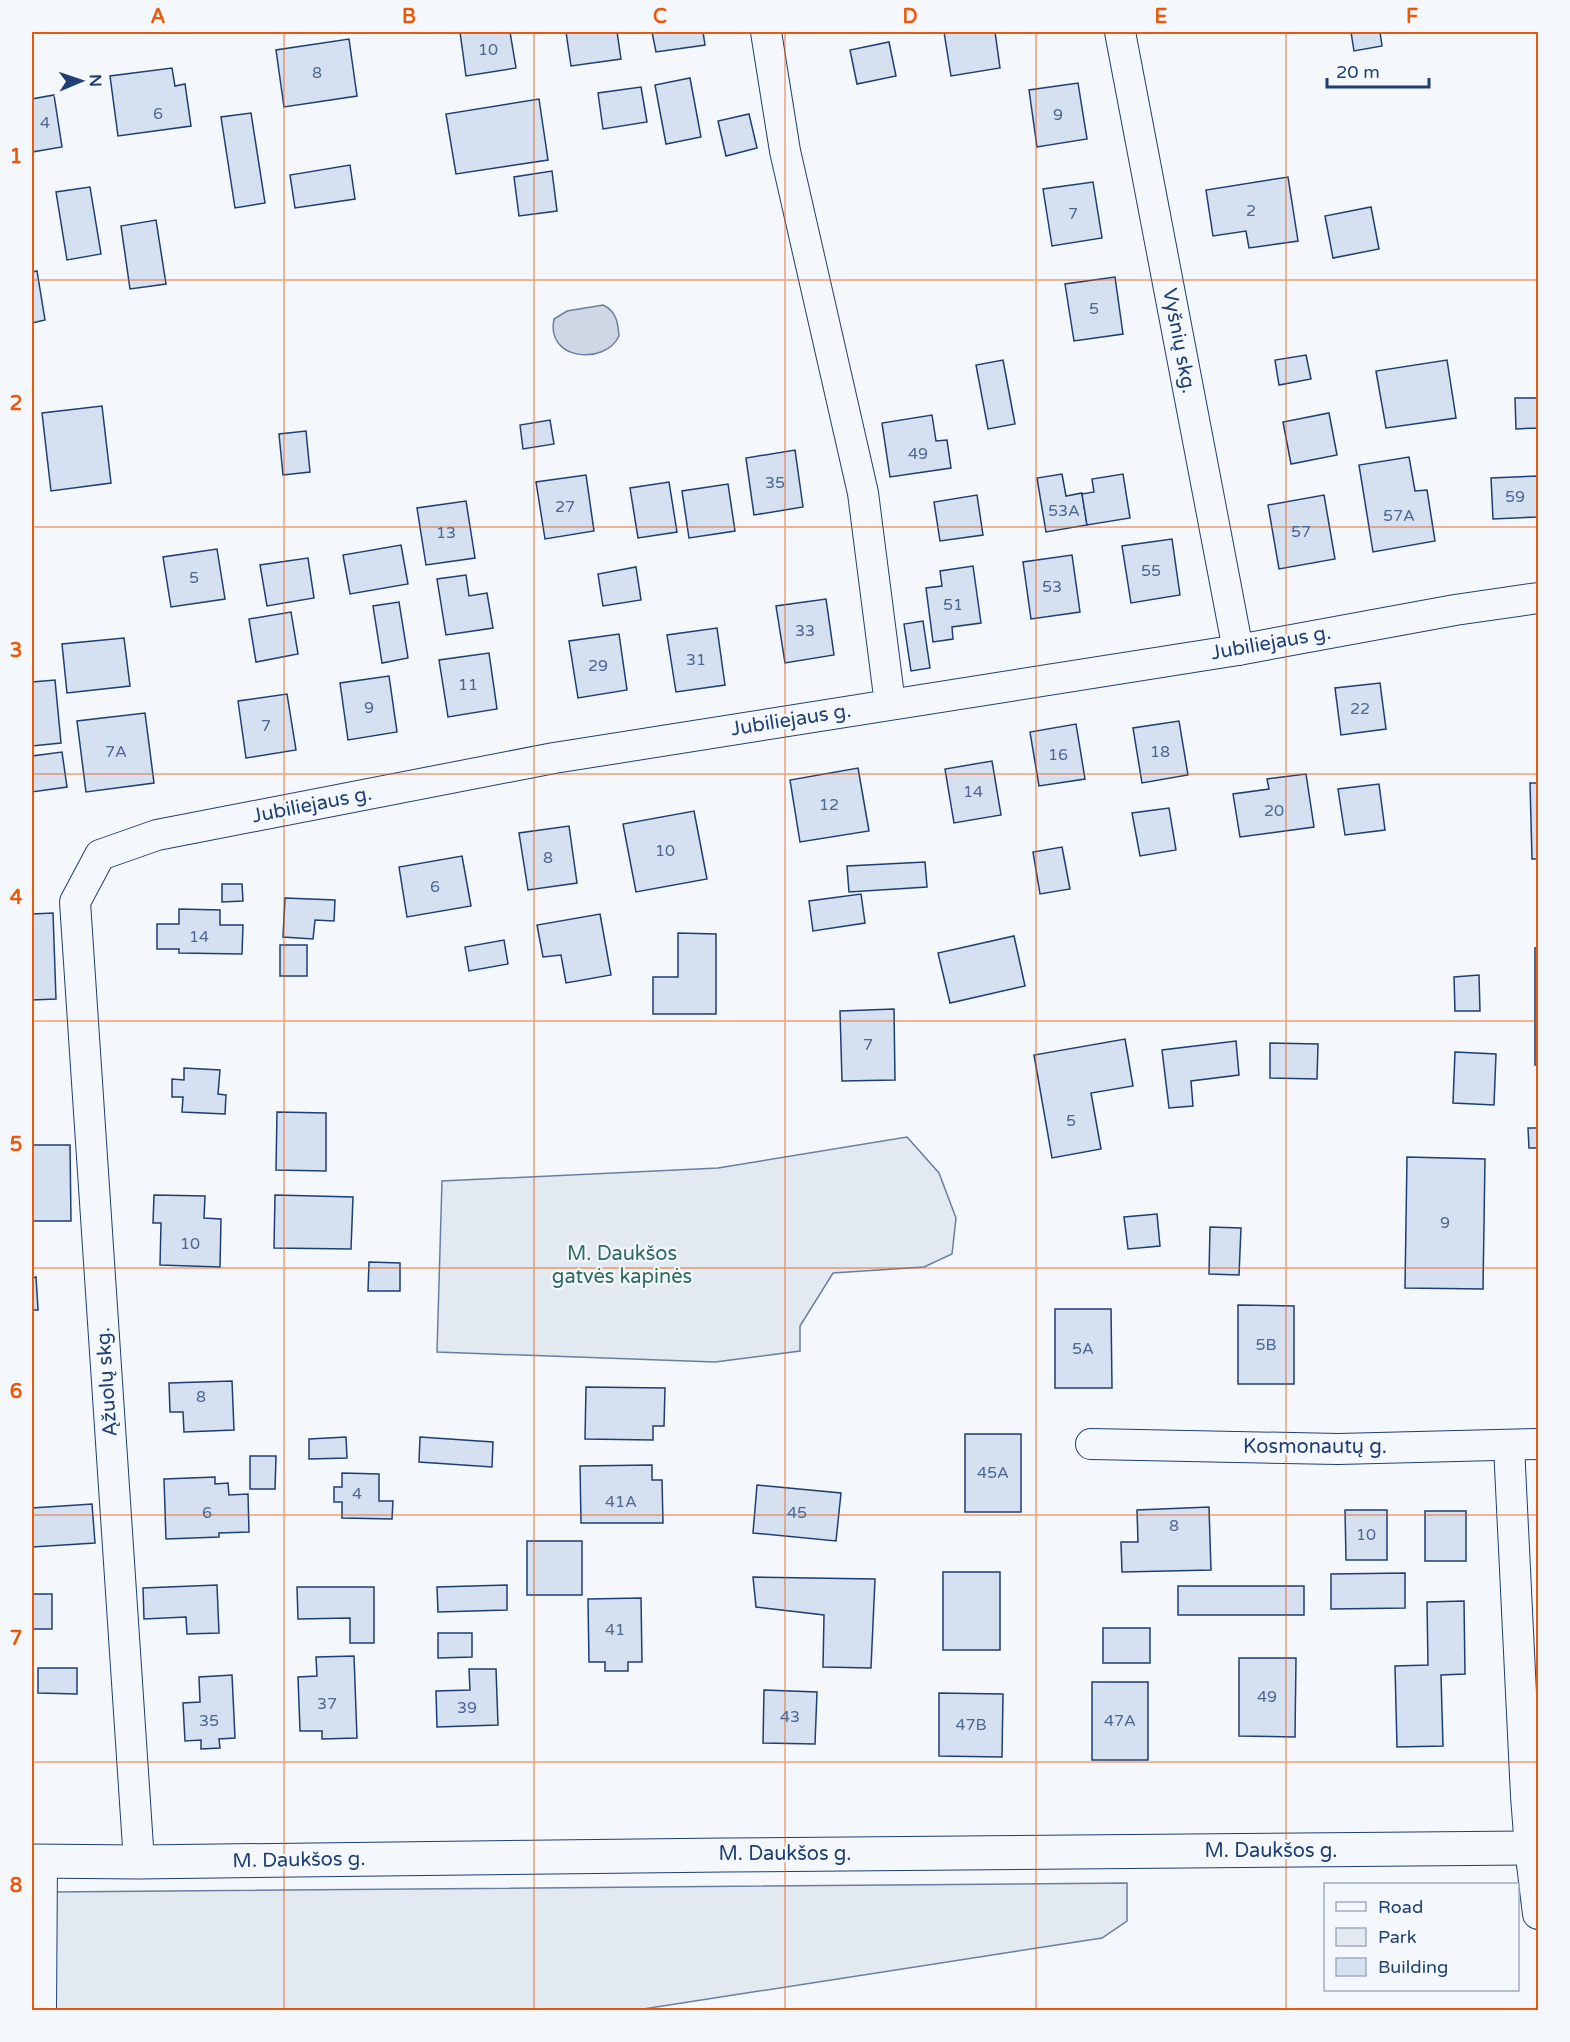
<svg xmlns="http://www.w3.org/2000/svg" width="1570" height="2042" viewBox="0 0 1570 2042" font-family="'Varela Round',sans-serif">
<rect width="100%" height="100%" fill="#f4f7fb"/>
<g fill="#e3e9f0" stroke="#687fa3" stroke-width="1.5">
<path d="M 907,1137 L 939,1173 L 956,1218 L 952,1254 L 924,1267 L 833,1273 L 800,1326 L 800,1351 L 715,1362 L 437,1352 L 442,1181 L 718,1168 Z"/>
<path d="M 1127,1883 L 1127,1921 L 1102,1938 L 637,2010 L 54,2010 L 52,1892 Z"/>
</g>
<path fill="#cfd7e4" stroke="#687fa3" stroke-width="1.5" d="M 603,305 C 616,311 618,322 619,336 C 605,366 545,360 554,319 L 567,311 Z"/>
<g fill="#d5e0f0" stroke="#1d3f73" stroke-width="1.5">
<path d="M 460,32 L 510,32 L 516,68 L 466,76 Z"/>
<path d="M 566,32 L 617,32 L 621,59 L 571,66 Z"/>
<path d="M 652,32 L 703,32 L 705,45 L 656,52 Z"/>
<path d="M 944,32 L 995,32 L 1000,68 L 951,76 Z"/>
<path d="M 1351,32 L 1380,32 L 1382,46 L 1354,51 Z"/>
<path d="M 349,39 L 357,96 L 284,107 L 276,50 Z"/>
<path d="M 889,42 L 896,76 L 857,84 L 850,50 Z"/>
<path d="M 172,68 L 175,86 L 185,84 L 191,126 L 118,136 L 110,76 Z"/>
<path d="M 690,78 L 701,137 L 666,144 L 655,85 Z"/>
<path d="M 1078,83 L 1087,139 L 1037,147 L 1029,90 Z"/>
<path d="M 641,87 L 647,122 L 603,129 L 598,93 Z"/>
<path d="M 54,95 L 62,147 L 32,152 L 32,99 Z"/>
<path d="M 539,99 L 548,160 L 456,174 L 446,114 Z"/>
<path d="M 251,113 L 265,203 L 235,208 L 221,117 Z"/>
<path d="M 749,114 L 757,148 L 726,156 L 718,121 Z"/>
<path d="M 350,165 L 355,199 L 295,208 L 290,175 Z"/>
<path d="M 552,171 L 557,211 L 519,216 L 514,177 Z"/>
<path d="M 1288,177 L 1298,241 L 1249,248 L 1246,231 L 1213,236 L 1206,190 Z"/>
<path d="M 1093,182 L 1102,238 L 1052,246 L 1043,189 Z"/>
<path d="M 90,187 L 101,254 L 67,260 L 56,192 Z"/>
<path d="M 1371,207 L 1379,249 L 1333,258 L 1325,216 Z"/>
<path d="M 156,220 L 166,284 L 130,289 L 121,226 Z"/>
<path d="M 37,271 L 45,320 L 32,323 L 32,272 Z"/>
<path d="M 1115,277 L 1123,334 L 1074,341 L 1065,284 Z"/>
<path d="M 1306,355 L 1311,379 L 1279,385 L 1275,360 Z"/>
<path d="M 1003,360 L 1015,424 L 988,429 L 976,365 Z"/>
<path d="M 1447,360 L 1456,418 L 1386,428 L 1376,371 Z"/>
<path d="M 1515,398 L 1538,398 L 1538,452 L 1537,428 L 1516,429 Z"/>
<path d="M 102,406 L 111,483 L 51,491 L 42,413 Z"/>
<path d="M 1329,413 L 1337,455 L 1291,464 L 1283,422 Z"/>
<path d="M 932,415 L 936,441 L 947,440 L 951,468 L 890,477 L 882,423 Z"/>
<path d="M 550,420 L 554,444 L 523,449 L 520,425 Z"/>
<path d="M 306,431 L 310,472 L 283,475 L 279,434 Z"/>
<path d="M 795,450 L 803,507 L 754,515 L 746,458 Z"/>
<path d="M 1409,457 L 1415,491 L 1427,490 L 1435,541 L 1373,552 L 1359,465 Z"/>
<path d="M 1062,474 L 1066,496 L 1082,493 L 1087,525 L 1046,532 L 1037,478 Z"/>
<path d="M 1123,474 L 1130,518 L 1087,525 L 1082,494 L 1094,492 L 1092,479 Z"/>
<path d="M 586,475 L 594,531 L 545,539 L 536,482 Z"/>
<path d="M 1538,476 L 1538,517 L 1493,519 L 1491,478 Z"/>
<path d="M 669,482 L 677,532 L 638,538 L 630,488 Z"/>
<path d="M 728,484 L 735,531 L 689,538 L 682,491 Z"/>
<path d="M 977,495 L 983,535 L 940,541 L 934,502 Z"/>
<path d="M 1324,495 L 1335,559 L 1279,569 L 1268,505 Z"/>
<path d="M 466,501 L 475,558 L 426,565 L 417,508 Z"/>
<path d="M 1172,539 L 1180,595 L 1131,603 L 1122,546 Z"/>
<path d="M 401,545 L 408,584 L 350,594 L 343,555 Z"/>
<path d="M 217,549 L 225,599 L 171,607 L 163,557 Z"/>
<path d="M 1072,555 L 1080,612 L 1031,619 L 1023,562 Z"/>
<path d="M 308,558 L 314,598 L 267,606 L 260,565 Z"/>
<path d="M 973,566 L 981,623 L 952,627 L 953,639 L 933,642 L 926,588 L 942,586 L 940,571 Z"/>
<path d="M 636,567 L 641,600 L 603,606 L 598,574 Z"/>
<path d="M 466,575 L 469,596 L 487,593 L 493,628 L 446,635 L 437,579 Z"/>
<path d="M 826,599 L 834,655 L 785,663 L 776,606 Z"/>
<path d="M 399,602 L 408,658 L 382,663 L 373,606 Z"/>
<path d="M 291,612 L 298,654 L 256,662 L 249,619 Z"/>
<path d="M 923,621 L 930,668 L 911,671 L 904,624 Z"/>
<path d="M 717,628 L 725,685 L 676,692 L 667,635 Z"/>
<path d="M 619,634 L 627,690 L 578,698 L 569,641 Z"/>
<path d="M 124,638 L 130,686 L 67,693 L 62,644 Z"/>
<path d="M 489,653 L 497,709 L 448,717 L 439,660 Z"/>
<path d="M 389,676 L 397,732 L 348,740 L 340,683 Z"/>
<path d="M 55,680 L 61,743 L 32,746 L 32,682 Z"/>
<path d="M 1380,683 L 1386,729 L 1341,735 L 1335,688 Z"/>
<path d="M 287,694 L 296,750 L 246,758 L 238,701 Z"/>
<path d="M 145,713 L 154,783 L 86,792 L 77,721 Z"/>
<path d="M 1179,721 L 1188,775 L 1142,783 L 1133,728 Z"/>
<path d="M 1076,724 L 1085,779 L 1039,786 L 1030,732 Z"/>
<path d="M 62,752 L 67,787 L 32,792 L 32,756 Z"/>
<path d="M 992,761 L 1001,815 L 954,823 L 945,769 Z"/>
<path d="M 858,768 L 869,831 L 800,842 L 790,780 Z"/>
<path d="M 1306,774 L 1314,827 L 1240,837 L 1233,794 L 1269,789 L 1267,779 Z"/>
<path d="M 1530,783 L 1538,783 L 1538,859 L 1532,859 Z"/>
<path d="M 1379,784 L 1385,830 L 1345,835 L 1338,789 Z"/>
<path d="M 1169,808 L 1176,850 L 1140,856 L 1132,813 Z"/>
<path d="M 694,811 L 707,879 L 636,892 L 623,824 Z"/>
<path d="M 569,826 L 577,883 L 528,890 L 519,833 Z"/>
<path d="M 1062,847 L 1070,889 L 1040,894 L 1033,852 Z"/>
<path d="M 462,856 L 471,906 L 407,917 L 399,867 Z"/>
<path d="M 925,862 L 927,887 L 849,892 L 847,866 Z"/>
<path d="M 222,884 L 242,884 L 243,901 L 222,902 Z"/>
<path d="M 861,894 L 865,923 L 813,931 L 809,901 Z"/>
<path d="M 285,898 L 335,900 L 334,921 L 315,920 L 313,939 L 283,937 Z"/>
<path d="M 179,909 L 220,910 L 220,925 L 243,925 L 242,954 L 179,953 L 179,949 L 157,949 L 157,924 L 179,924 Z"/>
<path d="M 53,913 L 56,999 L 32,1000 L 32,914 Z"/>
<path d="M 600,914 L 611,975 L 566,983 L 561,955 L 543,957 L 537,925 Z"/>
<path d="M 678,933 L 716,934 L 716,1014 L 653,1014 L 653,977 L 678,977 Z"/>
<path d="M 1014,936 L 1025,986 L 950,1003 L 938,953 Z"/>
<path d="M 504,940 L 508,964 L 469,971 L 465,947 Z"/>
<rect x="280" y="945" width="27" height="31"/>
<rect x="1535" y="948" width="3" height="117"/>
<path d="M 1479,975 L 1480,1011 L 1455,1011 L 1454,977 Z"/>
<path d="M 894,1009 L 895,1080 L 842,1081 L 840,1011 Z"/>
<path d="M 1125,1039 L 1133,1086 L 1091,1093 L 1101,1149 L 1052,1158 L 1034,1055 Z"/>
<path d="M 1236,1041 L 1239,1075 L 1191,1081 L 1193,1106 L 1169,1108 L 1162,1050 Z"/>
<path d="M 1270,1043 L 1318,1044 L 1317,1079 L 1270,1078 Z"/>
<path d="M 1455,1052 L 1496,1054 L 1494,1105 L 1453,1103 Z"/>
<path d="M 184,1068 L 220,1070 L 218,1094 L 226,1095 L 225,1114 L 182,1112 L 183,1097 L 172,1097 L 172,1079 L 184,1080 Z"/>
<path d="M 277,1112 L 326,1113 L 326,1171 L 276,1170 Z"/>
<path d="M 1528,1128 L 1538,1128 L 1538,1148 L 1529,1148 Z"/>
<path d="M 32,1145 L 70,1145 L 71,1221 L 32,1221 Z"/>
<path d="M 1407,1157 L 1485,1159 L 1483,1289 L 1405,1288 Z"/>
<path d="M 154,1195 L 205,1196 L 204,1218 L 221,1219 L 220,1267 L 160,1265 L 161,1223 L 153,1223 Z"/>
<path d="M 275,1195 L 353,1197 L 351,1249 L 274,1248 Z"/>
<path d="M 1157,1214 L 1160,1246 L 1128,1249 L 1124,1217 Z"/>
<path d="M 1210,1227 L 1241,1228 L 1239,1275 L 1209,1274 Z"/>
<path d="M 369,1262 L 400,1263 L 400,1291 L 368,1291 Z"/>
<path d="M 36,1277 L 38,1310 L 32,1310 L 32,1278 Z"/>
<path d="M 1238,1305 L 1294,1306 L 1294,1384 L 1238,1384 Z"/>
<path d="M 1055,1309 L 1111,1309 L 1112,1388 L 1055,1388 Z"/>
<path d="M 232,1381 L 234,1430 L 184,1432 L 183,1412 L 170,1412 L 169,1383 Z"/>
<path d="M 586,1387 L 665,1388 L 664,1426 L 653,1426 L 653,1440 L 585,1439 Z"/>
<rect x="965" y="1434" width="56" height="78"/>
<path d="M 346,1437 L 347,1458 L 309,1459 L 309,1439 Z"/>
<path d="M 420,1437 L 493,1442 L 492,1467 L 419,1462 Z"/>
<path d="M 250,1456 L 276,1456 L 275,1489 L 250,1489 Z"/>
<path d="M 652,1465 L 652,1480 L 662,1480 L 663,1523 L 581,1523 L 580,1466 Z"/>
<path d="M 342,1473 L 379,1474 L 379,1501 L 393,1501 L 392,1519 L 342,1518 L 342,1502 L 334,1502 L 334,1487 L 342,1487 Z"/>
<path d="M 215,1477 L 215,1484 L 228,1483 L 229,1495 L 248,1494 L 249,1532 L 219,1533 L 219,1537 L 166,1539 L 164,1479 Z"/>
<path d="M 757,1485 L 841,1493 L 836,1541 L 753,1533 Z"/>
<path d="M 92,1504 L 95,1543 L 32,1547 L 32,1508 Z"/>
<path d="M 1209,1507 L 1211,1570 L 1122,1572 L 1121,1542 L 1138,1542 L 1137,1510 Z"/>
<path d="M 1345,1510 L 1387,1510 L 1387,1560 L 1346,1560 Z"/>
<rect x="1425" y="1511" width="41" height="50"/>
<rect x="527" y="1541" width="55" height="54"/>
<rect x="943" y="1572" width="57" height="78"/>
<path d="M 1405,1573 L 1405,1608 L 1331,1609 L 1331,1574 Z"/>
<path d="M 753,1577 L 875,1579 L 871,1668 L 823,1667 L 824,1615 L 756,1607 Z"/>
<path d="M 217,1585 L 219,1633 L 187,1634 L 186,1617 L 144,1619 L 143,1588 Z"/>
<path d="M 507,1585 L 507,1610 L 438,1612 L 437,1587 Z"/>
<rect x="1178" y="1586" width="126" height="29"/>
<path d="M 297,1587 L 374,1587 L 374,1643 L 350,1643 L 350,1618 L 298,1619 Z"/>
<rect x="32" y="1594" width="20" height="35"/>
<path d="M 641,1598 L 642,1662 L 628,1662 L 628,1671 L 605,1671 L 605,1662 L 589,1662 L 588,1599 Z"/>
<path d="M 1464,1601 L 1465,1674 L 1441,1675 L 1443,1746 L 1397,1747 L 1395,1666 L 1428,1665 L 1427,1602 Z"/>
<rect x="1103" y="1628" width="47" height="35"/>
<path d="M 438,1633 L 472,1633 L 472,1657 L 438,1658 Z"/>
<path d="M 354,1656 L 357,1738 L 322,1739 L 322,1731 L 300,1731 L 298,1677 L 317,1676 L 316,1657 Z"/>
<path d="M 1239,1658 L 1296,1658 L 1295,1737 L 1239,1736 Z"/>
<path d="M 38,1668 L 77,1668 L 77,1694 L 38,1693 Z"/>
<path d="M 469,1669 L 496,1669 L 498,1725 L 437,1727 L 436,1691 L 470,1690 Z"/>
<path d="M 232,1675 L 235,1738 L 219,1739 L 220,1748 L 201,1749 L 201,1740 L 185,1741 L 183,1703 L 200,1702 L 199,1677 Z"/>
<rect x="1092" y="1682" width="56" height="78"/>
<path d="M 764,1690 L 817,1692 L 815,1744 L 763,1743 Z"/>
<path d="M 939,1693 L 1003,1694 L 1002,1757 L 939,1756 Z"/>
</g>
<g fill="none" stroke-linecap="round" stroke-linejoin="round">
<defs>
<g id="minor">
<path d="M 766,32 L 785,151 L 863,493 L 890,704"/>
<path d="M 1120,32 L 1238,650"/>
<path d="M 1091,1444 L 1338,1449 L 1538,1444"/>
<path d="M 1509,1446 L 1526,1796 L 1530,1848 L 1538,1914"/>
<path d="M 139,1862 L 75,902 L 100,855 L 157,835 L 554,758 L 1238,650 L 1455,610 L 1538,598"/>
<path d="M 41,2010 L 42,1861"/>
</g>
<path id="primary" d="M 32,1861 L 139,1862 L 724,1855 L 1538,1848"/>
</defs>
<use href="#minor" stroke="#1d3f73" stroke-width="32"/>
<use href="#primary" stroke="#1d3f73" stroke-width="35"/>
<use href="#minor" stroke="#f4f7fb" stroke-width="30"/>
<use href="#primary" stroke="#f4f7fb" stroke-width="33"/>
</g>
<path fill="none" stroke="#e8590c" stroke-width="1.5" stroke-opacity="0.55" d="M 284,32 L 284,2010M 534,32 L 534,2010M 785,32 L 785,2010M 1036,32 L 1036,2010M 1286,32 L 1286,2010M 32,280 L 1538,280M 32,527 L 1538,527M 32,774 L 1538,774M 32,1021 L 1538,1021M 32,1268 L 1538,1268M 32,1515 L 1538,1515M 32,1762 L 1538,1762"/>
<g text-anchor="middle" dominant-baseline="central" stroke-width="4.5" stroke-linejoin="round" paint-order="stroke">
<g font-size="16" fill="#4b6792">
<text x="488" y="50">10</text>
<text x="317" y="73">8</text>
<text x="158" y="114">6</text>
<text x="1058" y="115">9</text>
<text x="45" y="123">4</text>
<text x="1251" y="211">2</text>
<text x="1073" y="214">7</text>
<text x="1094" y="309">5</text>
<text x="918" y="454">49</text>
<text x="775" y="483">35</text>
<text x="1515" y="497">59</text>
<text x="565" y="507">27</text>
<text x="1064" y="511">53A</text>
<text x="1399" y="516">57A</text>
<text x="1301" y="532">57</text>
<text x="446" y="533">13</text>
<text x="1151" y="571">55</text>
<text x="194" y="578">5</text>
<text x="1052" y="587">53</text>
<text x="953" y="605">51</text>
<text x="805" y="631">33</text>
<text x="696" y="660">31</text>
<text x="598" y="666">29</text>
<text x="468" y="685">11</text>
<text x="369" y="708">9</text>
<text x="1360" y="709">22</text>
<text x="266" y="726">7</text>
<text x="116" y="752">7A</text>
<text x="1160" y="752">18</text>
<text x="1058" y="755">16</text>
<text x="973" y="792">14</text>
<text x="829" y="805">12</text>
<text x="1274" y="811">20</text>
<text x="665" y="851">10</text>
<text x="548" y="858">8</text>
<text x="435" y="887">6</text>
<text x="199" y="937">14</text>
<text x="868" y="1045">7</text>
<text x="1071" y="1121">5</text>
<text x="1445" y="1223">9</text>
<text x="190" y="1244">10</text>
<text x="1266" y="1345">5B</text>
<text x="1083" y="1349">5A</text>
<text x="201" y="1397">8</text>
<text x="993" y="1473">45A</text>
<text x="357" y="1494">4</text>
<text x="621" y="1502">41A</text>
<text x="207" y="1513">6</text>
<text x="797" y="1513">45</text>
<text x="1174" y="1526">8</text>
<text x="1366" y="1535">10</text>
<text x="615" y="1630">41</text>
<text x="1267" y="1697">49</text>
<text x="327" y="1704">37</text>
<text x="467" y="1708">39</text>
<text x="790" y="1717">43</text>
<text x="209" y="1721">35</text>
<text x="1120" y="1721">47A</text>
<text x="971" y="1725">47B</text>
</g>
<g font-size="20" fill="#1d3f73" stroke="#f4f7fb">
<text transform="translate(1179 341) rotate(79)">Vyšnių skg.</text>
<text transform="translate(1271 643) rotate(-10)">Jubiliejaus g.</text>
<text transform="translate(791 720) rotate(-9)">Jubiliejaus g.</text>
<text transform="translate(312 805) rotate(-11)">Jubiliejaus g.</text>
<text transform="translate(107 1382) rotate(-94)">Ąžuolų skg.</text>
<text x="1315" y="1447">Kosmonautų g.</text>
<text x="1271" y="1851">M. Daukšos g.</text>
<text x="785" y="1854">M. Daukšos g.</text>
<text transform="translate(299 1860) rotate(-1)">M. Daukšos g.</text>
</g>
<g font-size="20" fill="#2c6c60" stroke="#f4f7fb">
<text x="622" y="1254">M. Daukšos<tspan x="622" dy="23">gatvės kapinės</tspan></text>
</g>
</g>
<rect width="1570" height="2042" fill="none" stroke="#f4f7fb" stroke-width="66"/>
<rect x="1324" y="1883" width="195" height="108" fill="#f4f7fb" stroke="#9eadc5" stroke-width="1.5"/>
<rect x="1336" y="1902" width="30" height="9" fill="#f4f7fb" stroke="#9eadc5" stroke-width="1.5"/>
<text x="1378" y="1913" font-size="18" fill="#1d3f73">Road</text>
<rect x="1336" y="1928" width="30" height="18" fill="#e3e9f0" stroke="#9eadc5" stroke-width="1.5"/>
<text x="1378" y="1943" font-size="18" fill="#1d3f73">Park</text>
<rect x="1336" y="1958" width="30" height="18" fill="#d5e0f0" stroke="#9eadc5" stroke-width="1.5"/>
<text x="1378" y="1973" font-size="18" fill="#1d3f73">Building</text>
<g transform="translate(81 81) rotate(88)" stroke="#f4f7fb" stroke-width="4.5" paint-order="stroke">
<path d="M0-4.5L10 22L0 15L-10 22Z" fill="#1d3f73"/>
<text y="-9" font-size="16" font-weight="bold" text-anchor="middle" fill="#1d3f73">N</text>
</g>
<path d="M1327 78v9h102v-9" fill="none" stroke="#1d3f73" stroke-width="3"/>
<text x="1336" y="78" font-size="18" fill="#1d3f73" stroke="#f4f7fb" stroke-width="4.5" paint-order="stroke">20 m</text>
<rect x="33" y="33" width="1504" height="1976" fill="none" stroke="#e8590c" stroke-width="2"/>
<g font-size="20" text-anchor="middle" font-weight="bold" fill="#e8590c">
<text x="158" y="23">A</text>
<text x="409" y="23">B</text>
<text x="660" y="23">C</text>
<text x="910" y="23">D</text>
<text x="1161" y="23">E</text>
<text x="1412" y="23">F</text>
<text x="16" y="163">1</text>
<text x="16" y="410">2</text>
<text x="16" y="657">3</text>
<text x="16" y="904">4</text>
<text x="16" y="1151">5</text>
<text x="16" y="1398">6</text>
<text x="16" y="1645">7</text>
<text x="16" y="1892">8</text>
</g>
</svg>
